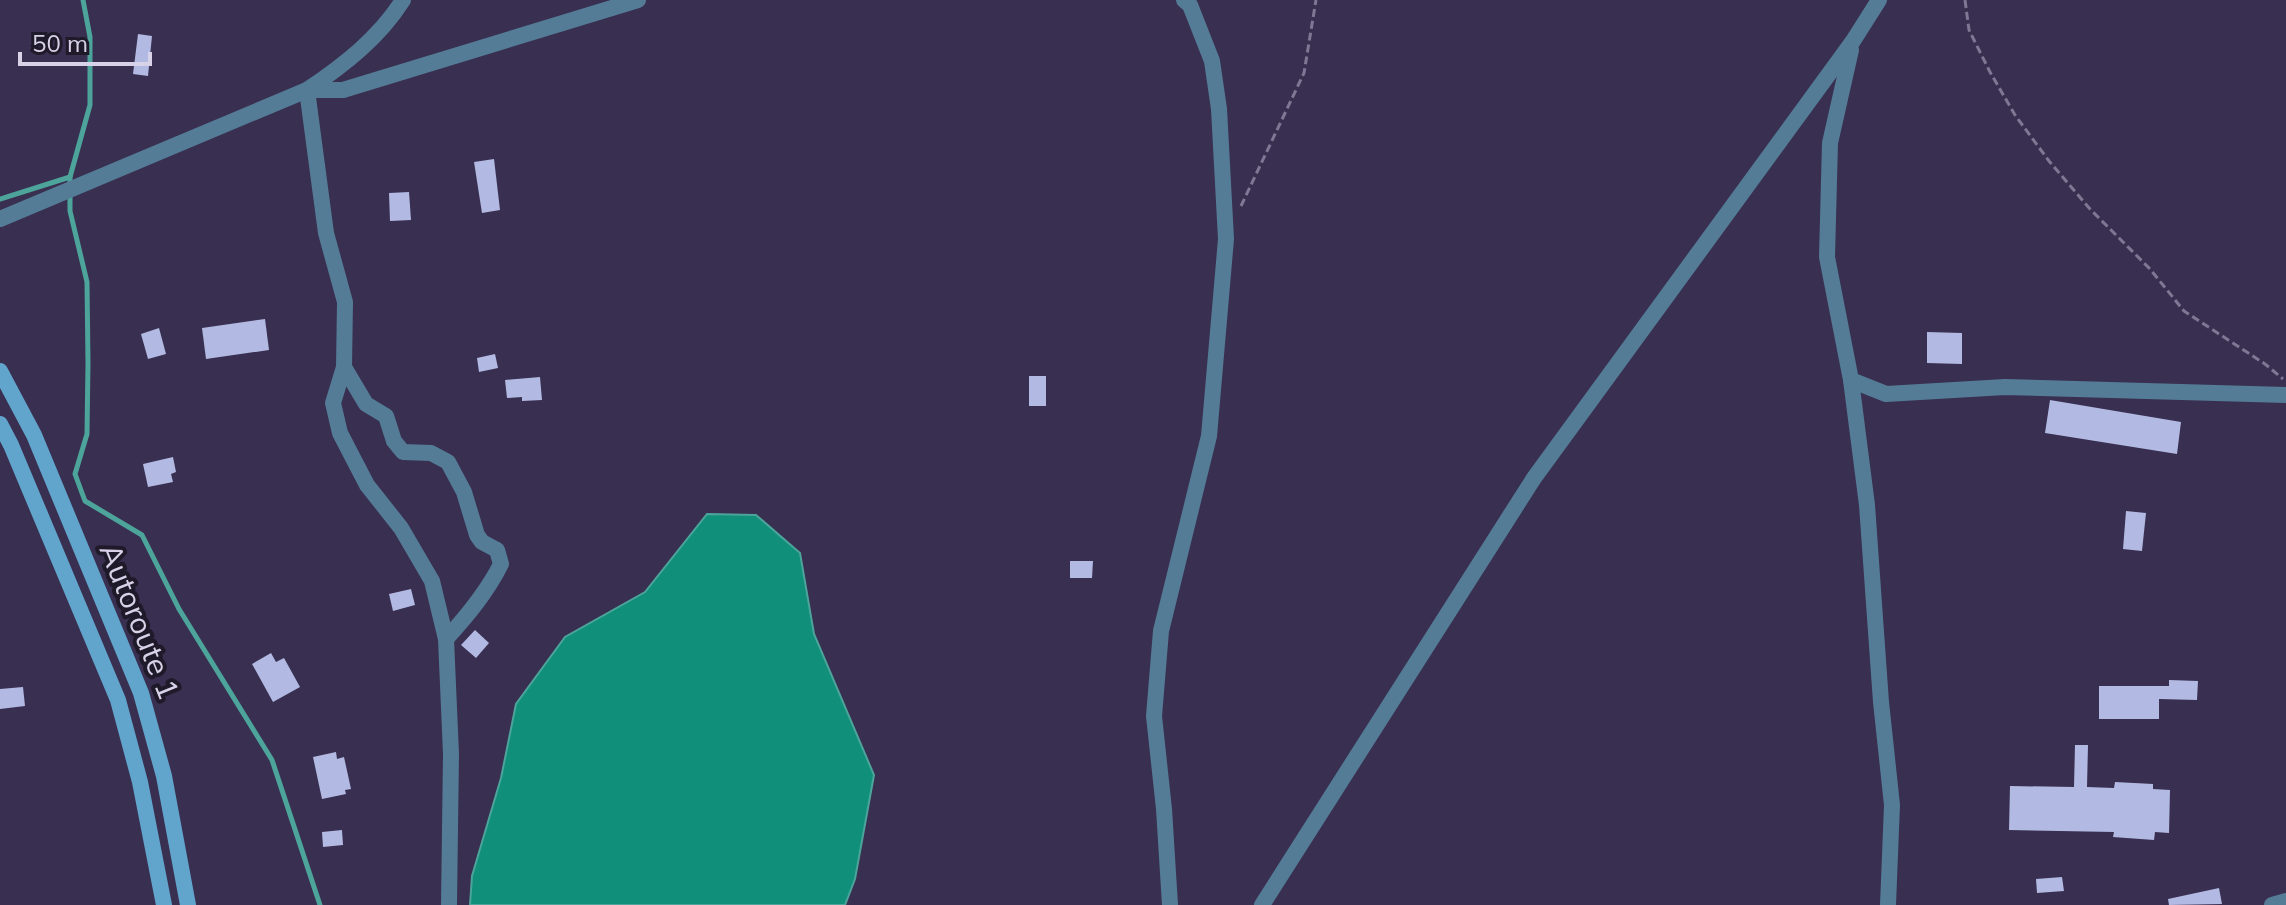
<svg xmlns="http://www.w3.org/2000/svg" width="2286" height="905" viewBox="0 0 2286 905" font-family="Mulish,sans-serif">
<rect width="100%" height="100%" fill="#392f50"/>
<path fill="#10907a" stroke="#4ca49b" stroke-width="2" d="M 707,514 L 756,515 L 800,553 L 814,634 L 874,775 L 855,879 L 845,905 L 470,905 L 472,876 L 501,778 L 516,704 L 565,637 L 645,592 Z"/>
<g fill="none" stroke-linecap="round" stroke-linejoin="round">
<g stroke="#4ca49b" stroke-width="5">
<path d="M 83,0 L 90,37 L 90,105 L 70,177 L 70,211 L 87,282 L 88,363 L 87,434 L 75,474 L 85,501 L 142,535 L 179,609 L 272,760 L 320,905"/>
<path d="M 0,199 L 70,177"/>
</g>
</g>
<g fill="#b2bae3">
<path d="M 138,34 L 152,36 L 148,76 L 133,74 Z"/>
<path d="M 494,159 L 500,210 L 482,213 L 474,162 Z"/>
<path d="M 409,192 L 411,220 L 390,221 L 389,193 Z"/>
<path d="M 265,319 L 269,350 L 206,359 L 202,328 Z"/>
<path d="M 159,328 L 166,354 L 148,359 L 141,334 Z"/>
<path d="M 1927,332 L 1962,333 L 1962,364 L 1927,363 Z"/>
<path d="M 495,354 L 498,368 L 479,372 L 477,358 Z"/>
<rect x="1029" y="376" width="17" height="30"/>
<path d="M 540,377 L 542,400 L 522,401 L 522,397 L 507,398 L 505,380 Z"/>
<path d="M 2050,400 L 2181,422 L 2177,454 L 2045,433 Z"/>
<path d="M 173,457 L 176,472 L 171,474 L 173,482 L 148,487 L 143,464 Z"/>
<path d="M 2126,511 L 2146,513 L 2142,551 L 2123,549 Z"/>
<path d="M 1070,561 L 1093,561 L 1092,578 L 1070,578 Z"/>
<path d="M 411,589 L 415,605 L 393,611 L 389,594 Z"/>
<path d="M 475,630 L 489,643 L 476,658 L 461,645 Z"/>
<path d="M 271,653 L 276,662 L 284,658 L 300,687 L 273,702 L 252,664 Z"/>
<path d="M 2169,680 L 2198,681 L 2197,700 L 2159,699 L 2159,719 L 2099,719 L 2099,686 L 2169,686 Z"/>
<path d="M 23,687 L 25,706 L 0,709 L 0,689 Z"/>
<path d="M 2075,745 L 2088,745 L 2087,787 L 2114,788 L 2115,782 L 2153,784 L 2153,789 L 2170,790 L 2169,833 L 2155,832 L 2154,840 L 2113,837 L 2114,832 L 2009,830 L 2010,786 L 2074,787 Z"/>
<path d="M 336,752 L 337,759 L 344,757 L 351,789 L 345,790 L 346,794 L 322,799 L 313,757 Z"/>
<path d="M 342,830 L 343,845 L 323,847 L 322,832 Z"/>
<path d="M 2062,877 L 2064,891 L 2037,893 L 2036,879 Z"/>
<path d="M 2219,888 L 2222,904 L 2169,905 L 2168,899 Z"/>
</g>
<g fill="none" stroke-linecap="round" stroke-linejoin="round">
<g stroke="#7f7793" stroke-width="3" stroke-dasharray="8 4" stroke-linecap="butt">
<path d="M 1965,0 L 1969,30 L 1990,72 L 2015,115 L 2049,161 L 2090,209 L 2150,269 L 2184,311 L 2265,364 L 2283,379"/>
<path d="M 1241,206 L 1304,73 L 1316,0"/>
</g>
<g stroke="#547c96" stroke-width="16">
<path d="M 1851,50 L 1830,143 L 1827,257 L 1851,380 L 1867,505 L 1881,702 L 1892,805 L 1888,905"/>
<path d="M 344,367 L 366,404 L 386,416 L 394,441 L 403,452 L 431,453 L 448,462 L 464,492 L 477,535 L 482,542 L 497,550 L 501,564 C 487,592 468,615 446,639"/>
<path d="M 1851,380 L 1886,394 L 2005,387 L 2286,395"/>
<path d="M 449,905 L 451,754 L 446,639 L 432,581 L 401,528 L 367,485 L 340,433 L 333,403 L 344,367 L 345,302 L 326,233 L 307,90 L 343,90 L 638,0"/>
<path d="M 1170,905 L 1164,809 L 1154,716 L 1161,631 L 1209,436 L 1226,239 L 1219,109 L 1212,61 L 1190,5 L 1184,0"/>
<path d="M 1262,905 L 1534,478 L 1853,41 L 1879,0"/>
<path d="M 2272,905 L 2286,901"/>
</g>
<path stroke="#547c96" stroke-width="16" d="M 0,219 L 307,90 C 344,65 379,38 403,0"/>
<g stroke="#61a4cc" stroke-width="16">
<path d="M 0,371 L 34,435 L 141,693 L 164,776 L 188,905"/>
<path d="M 0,424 L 11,445 L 118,700 L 140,782 L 164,905"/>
</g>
</g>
<g text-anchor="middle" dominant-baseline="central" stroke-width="8" stroke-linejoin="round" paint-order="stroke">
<g font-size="30" fill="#d7d2e7" stroke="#1f1a2a">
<text transform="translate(140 621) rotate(68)">Autoroute 1</text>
</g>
</g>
<path d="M20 52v12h130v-12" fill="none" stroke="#d7d2e7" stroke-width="4"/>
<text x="32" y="52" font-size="24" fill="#d7d2e7" stroke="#1f1a2a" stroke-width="6" paint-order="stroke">50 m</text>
</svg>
